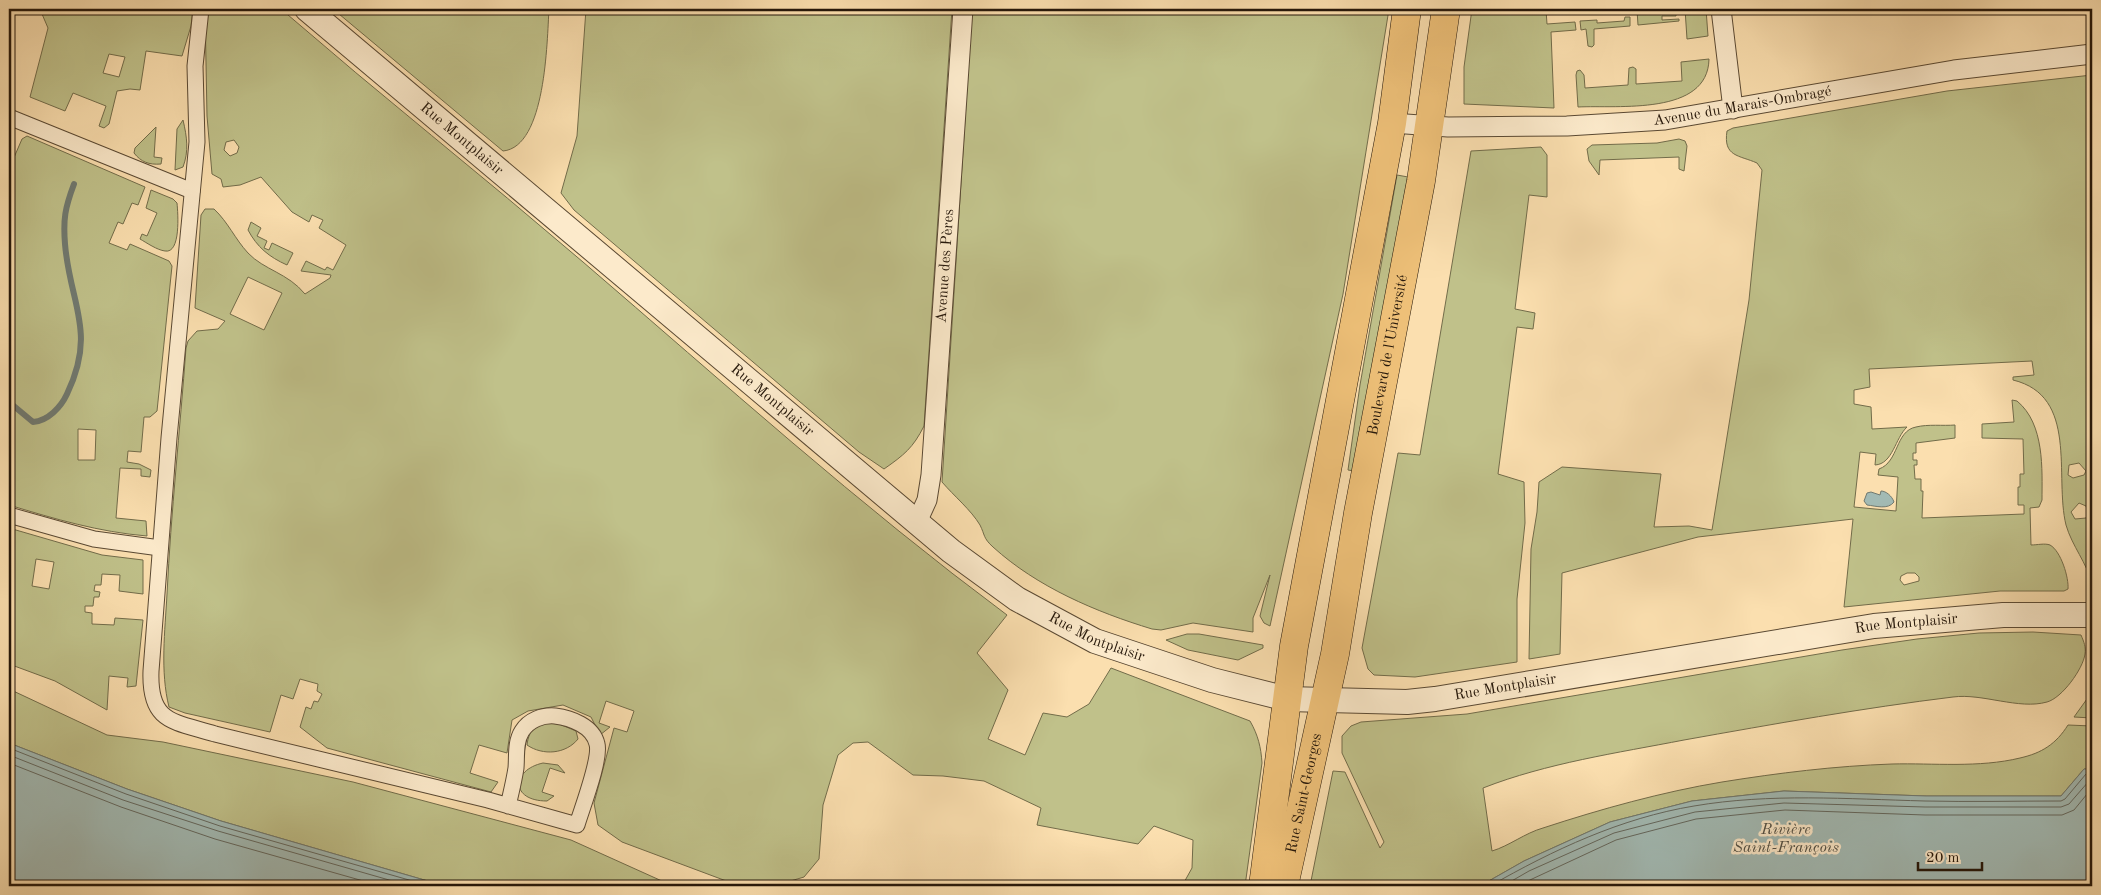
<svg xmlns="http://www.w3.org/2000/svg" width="2101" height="895" viewBox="0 0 2101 895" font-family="'Old Standard TT',serif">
<rect width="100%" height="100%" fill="#fbdfaf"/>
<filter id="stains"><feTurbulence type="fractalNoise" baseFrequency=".004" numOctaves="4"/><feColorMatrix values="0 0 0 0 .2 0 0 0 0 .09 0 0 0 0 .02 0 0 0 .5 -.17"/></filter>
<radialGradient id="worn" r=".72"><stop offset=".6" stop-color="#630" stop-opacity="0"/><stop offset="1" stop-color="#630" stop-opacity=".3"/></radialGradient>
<g fill="#c0c18a" stroke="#726c4a" fill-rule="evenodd">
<path d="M 29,9 L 193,9 L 191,26 L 182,56 L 146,51 L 140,90 L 130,89 L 117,91 L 109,124 L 104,128 L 99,126 L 106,106 L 73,93 L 65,111 L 30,97 L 48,28 L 42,14 ZM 109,54 L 125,57 L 119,77 L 103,73 Z"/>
<path d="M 205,9 L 281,9 C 380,95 483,176 583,262 C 723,382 859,505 1007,615 L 977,653 L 1008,690 L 988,739 L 1025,755 L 1043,713 L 1067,717 L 1089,704 L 1111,668 L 1250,721 C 1258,735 1261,747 1262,763 L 1245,886 L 1182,886 L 1192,868 L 1193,840 L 1154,826 L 1138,844 L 1037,825 L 1041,808 L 984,781 L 943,776 L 913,775 L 868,742 L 853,743 L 838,755 L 823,805 L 819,859 L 804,877 L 777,885 L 737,885 L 622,842 L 598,825 L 594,803 L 614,728 L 627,732 L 634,711 L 606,701 L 599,723 L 610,727 L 600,735 L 591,717 L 563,705 L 528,711 L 512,720 L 507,753 L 479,745 L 470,773 L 498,782 L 491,792 L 327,748 L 300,727 L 306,707 L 311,709 L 314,701 L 318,702 L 322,694 L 317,691 L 318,684 L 300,679 L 293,699 L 281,695 L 270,732 L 185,713 L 169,707 C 160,671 165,631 167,594 C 171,512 180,430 186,348 L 188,341 L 197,331 L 218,329 L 225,321 L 195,308 L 201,215 L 205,209 L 214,209 C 228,222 235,239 248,253 C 264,270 288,273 305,294 L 330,278 L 331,275 L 301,271 L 306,261 L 325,270 L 327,267 L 333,270 L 346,245 L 319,228 L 323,220 L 312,215 L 309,222 L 292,212 L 261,177 L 240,185 L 223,187 L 221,179 L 212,174 L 207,116 ZM 234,140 L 239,147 L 237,153 L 230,156 L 224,150 L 226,142 ZM 248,277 L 282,293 L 264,330 L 230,314 Z"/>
<path d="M 333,9 L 549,9 C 547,41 546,147 503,151 Z"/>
<path d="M 586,9 L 952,9 L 924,426 C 913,448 904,455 884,469 L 859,452 L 574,210 L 561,193 L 577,136 Z"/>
<path d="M 972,9 L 1389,9 L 1343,294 L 1270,626 L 1264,623 L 1260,616 L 1270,575 L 1253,618 L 1253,632 L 1193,623 L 1161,630 L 1152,629 C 1096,612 1037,587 993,547 C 983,538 985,535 980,525 C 971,510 954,496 942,482 Z"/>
<path d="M 1472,9 L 1556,9 L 1546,10 L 1547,24 L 1575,22 L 1576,30 L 1551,32 L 1554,108 L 1464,104 L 1464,67 Z"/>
<path d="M 1676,9 L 1676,16 L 1662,16 L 1662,20 L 1679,19 L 1679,21 L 1638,25 L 1637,10 Z"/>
<path d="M 1685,9 L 1706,9 L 1708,36 L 1687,39 Z"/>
<path d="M 1625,17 L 1630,17 L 1630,26 L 1594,29 L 1594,45 L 1592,47 L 1588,46 L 1586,29 L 1581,30 L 1580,21 L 1597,20 L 1597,23 L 1624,21 Z"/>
<path d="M 1709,59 C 1708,116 1618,105 1578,107 L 1576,75 L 1577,71 L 1580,70 L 1584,75 L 1585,88 L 1628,85 L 1629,68 L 1633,67 L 1636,69 L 1636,84 L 1682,81 L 1681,62 Z"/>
<path d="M 2092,75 L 2092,584 C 2087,563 2072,546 2066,525 C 2054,476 2079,396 2013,380 L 2013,377 L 2034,375 L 2032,361 L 1869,369 L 1870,387 L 1854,390 L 1854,404 L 1871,407 L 1872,429 L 1907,427 C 1895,438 1893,464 1875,465 L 1876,454 L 1860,452 L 1854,507 L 1896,511 L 1898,477 L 1878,475 L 1879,469 C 1899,462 1895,431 1916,427 C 1928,424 1943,426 1955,425 L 1955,438 L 1916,443 L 1916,453 L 1913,453 L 1913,460 L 1917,460 L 1917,465 L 1914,465 L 1915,479 L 1921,479 L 1921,491 L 1923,491 L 1922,518 L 2024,514 L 2024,505 L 2018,505 L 2018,487 L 2020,487 L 2020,474 L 2024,474 L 2023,439 L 1982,438 L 1982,424 L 2014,422 L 2012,400 L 2017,401 C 2045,424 2042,470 2042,500 L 2039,507 L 2030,508 L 2031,545 C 2037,545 2045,543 2050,545 C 2061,551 2069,578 2068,589 L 2064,591 L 2000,591 L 1844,607 L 1853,519 L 1698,537 L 1562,573 L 1560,654 L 1529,659 L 1531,549 L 1537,512 L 1539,482 L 1562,467 L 1661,474 L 1654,527 L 1689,526 L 1712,530 L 1749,300 L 1762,170 L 1757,163 C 1739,155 1723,157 1727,131 L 1733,128 L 1947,91 ZM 2079,463 L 2086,471 L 2084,475 L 2073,478 L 2068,475 L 2069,465 ZM 2079,503 L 2086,506 L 2088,513 L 2086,518 L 2075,519 L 2071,512 ZM 1907,573 L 1915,573 L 1919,577 L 1919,581 L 1904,585 L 1900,580 L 1901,576 Z"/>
<path d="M 183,120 C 187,137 189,151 183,167 L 175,170 L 177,129 Z"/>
<path d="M 156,127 L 154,157 L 162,158 L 161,164 C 149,165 141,162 134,153 L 135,148 Z"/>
<path d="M 27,136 L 145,187 L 138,205 L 132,203 L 123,224 L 118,222 L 109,243 L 127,250 L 130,244 L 169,261 L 172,266 L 157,411 L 150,417 L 144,417 L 141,452 L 128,451 L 127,462 L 139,464 L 151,470 L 150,477 L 141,476 L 141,469 L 120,468 L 116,518 L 146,521 L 147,536 C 99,532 55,519 9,505 L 9,169 L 22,139 ZM 78,429 L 96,430 L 95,460 L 78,460 Z"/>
<path d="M 1679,139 L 1685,141 L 1687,146 L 1684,171 L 1679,169 L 1679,157 L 1600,160 L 1599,175 L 1589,161 L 1587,149 L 1592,145 L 1657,143 Z"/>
<path d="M 1541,147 L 1547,155 L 1547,197 L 1529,195 L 1515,309 L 1535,313 L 1533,329 L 1517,327 L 1498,474 L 1524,482 L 1525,523 L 1517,599 L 1517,662 L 1415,677 L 1374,675 L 1368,669 L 1362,648 L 1398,453 L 1420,455 L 1471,151 Z"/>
<path d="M 1397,175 L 1408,177 L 1354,471 L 1348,470 L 1360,385 Z"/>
<path d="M 151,190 L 173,199 L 177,203 C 178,213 181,254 165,251 C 157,250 147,243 140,239 L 142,234 L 147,236 L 157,213 L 146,208 Z"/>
<path d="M 251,222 L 261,228 L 257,236 L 267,241 L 264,248 L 269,250 L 272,243 L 293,253 L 287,265 C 269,257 257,247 248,230 Z"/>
<path d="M 9,528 L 102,555 L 143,560 L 143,594 L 119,591 L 120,575 L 102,574 L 101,585 L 95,585 L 94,591 L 100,592 L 99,597 L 94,597 L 93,606 L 85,606 L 85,612 L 92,613 L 92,624 L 114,625 L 115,618 L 143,620 L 136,686 L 127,687 L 128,678 L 109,676 L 107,710 L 55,681 L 9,664 L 9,555 L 13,546 L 9,544 ZM 36,559 L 54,562 L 49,589 L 32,586 Z"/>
<path d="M 2033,632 L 2081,635 C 2084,642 2086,647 2085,654 C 2083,669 2062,698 2047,702 C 2019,710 1982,693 1953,697 C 1863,708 1774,724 1684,740 C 1617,753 1547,763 1483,788 L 1492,851 C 1509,846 1525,833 1543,828 C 1601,809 1662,792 1722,782 C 1778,773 1835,766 1892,764 C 1933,763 1979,768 2020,758 C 2042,753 2056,744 2068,725 L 2092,726 L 2092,769 L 2084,769 L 2061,796 L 1926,796 L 1784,791 L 1692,801 L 1610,822 L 1524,861 L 1480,886 L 1310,886 L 1333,771 L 1345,772 L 1380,848 L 1384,842 L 1342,753 L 1342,736 L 1351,726 L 1361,722 L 1467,714 L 1842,650 L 1917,639 L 1979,633 Z"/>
<path d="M 1187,634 L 1199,634 L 1263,645 L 1263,648 L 1238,660 L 1188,650 L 1166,640 Z"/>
<path d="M 9,689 L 107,735 L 163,742 L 353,782 L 571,840 L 673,886 L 445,886 L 221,821 L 127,789 L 9,743 Z"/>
<path d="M 2092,692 L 2092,718 L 2074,717 Z"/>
<path d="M 552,721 L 576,731 L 578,739 C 566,754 543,756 527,745 C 529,728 537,725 552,721 Z"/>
<path d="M 543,763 L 558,765 L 565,773 L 550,768 L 542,792 L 554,796 L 547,801 C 510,801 511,770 543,763 Z"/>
</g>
<g fill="#a2bab4" stroke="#707970">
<path d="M 1881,491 C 1886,491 1892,496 1894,502 C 1888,510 1876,506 1867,505 L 1864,501 L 1867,493 L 1871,492 L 1880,495 Z"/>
<path d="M 9,743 L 127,789 L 221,821 L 445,886 L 9,886 Z"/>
<path d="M 2084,769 L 2092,769 L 2092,886 L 1480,886 L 1524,861 L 1610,822 L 1692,801 L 1784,791 L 1926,796 L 2061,796 Z"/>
</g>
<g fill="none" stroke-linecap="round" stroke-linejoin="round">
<g stroke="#64685f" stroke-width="1">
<path d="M 9,748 L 126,794 L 220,826 L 430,886"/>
<path d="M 9,755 L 123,800 L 218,831 L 410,886"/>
<path d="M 9,763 L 121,807 L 215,839 L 381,886"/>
<path d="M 1490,886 C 1553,850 1621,818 1694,806 C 1770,793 1847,799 1925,801 C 1970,802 2016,801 2061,801 L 2065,799 L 2086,774 L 2092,773"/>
<path d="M 1503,886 L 1529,871 L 1614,833 L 1695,812 L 1784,803 L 1925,807 L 2061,807 L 2069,804 L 2089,781 L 2092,780"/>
<path d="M 1517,886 L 1616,840 L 1696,819 L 1785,810 L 1925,815 L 2062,815 L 2074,810 L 2092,788"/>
</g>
<path stroke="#707970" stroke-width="6" d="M 9,402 L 33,422 C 48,421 61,407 67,394 C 97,331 70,305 65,244 C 63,219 65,208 74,184"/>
<defs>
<g id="pedestrian">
<path d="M 201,9 L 195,66 L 197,142 L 169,438 L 151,671 C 149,723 173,721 215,734 L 488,800 L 577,825 C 582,808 601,759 597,744 C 593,726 571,718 555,716 C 542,715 529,720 522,731 C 515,742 517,756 516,768 C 514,781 511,793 508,806"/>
<path d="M 9,117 L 192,191"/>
<path d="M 9,515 L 94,539 L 160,548"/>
</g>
<g id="minor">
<path d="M 1721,9 L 1733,109"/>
<path id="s1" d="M 1392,123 L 1448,127 L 1567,126 L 1665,120 L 1954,70 L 2092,54"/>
<path id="s2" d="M 917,522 L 927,500 L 931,475 L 963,9"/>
</g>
<g id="tertiary">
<path id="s3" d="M 307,9 L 951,551 L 1017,599 L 1095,641 L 1212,680 L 1287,699 L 1407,702 L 1435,699 L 1874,626 L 2003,615 L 2092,615"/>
</g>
<g id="primary">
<path d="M 1263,886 L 1294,646 L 1392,123 L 1407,9"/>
<path id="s4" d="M 1284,886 L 1335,654 L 1358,513 L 1421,181 L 1446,9"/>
</g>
</defs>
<use href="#pedestrian" stroke="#5a4933" stroke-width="17"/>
<use href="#minor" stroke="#5a4933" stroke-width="21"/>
<use href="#tertiary" stroke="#5a4933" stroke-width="26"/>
<use href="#primary" stroke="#25170a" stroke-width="29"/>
<use href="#pedestrian" stroke="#fceacb" stroke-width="15"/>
<use href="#minor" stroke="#fceacb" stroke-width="19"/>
<use href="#tertiary" stroke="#fceacb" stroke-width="24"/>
<use href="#primary" stroke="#eec078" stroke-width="28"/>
</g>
<g text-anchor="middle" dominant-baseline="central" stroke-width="5" stroke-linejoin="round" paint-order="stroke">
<g font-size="15" fill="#25170a" stroke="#fceacb">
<text stroke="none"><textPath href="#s1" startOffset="352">Avenue du Marais-Ombragé</textPath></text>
<text stroke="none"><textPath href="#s3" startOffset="202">Rue Montplaisir</textPath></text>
<text stroke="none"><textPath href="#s2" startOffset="259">Avenue des Pères</textPath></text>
<text stroke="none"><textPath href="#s4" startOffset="541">Boulevard de l'Université</textPath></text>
<text stroke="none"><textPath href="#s3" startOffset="608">Rue Montplaisir</textPath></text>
<text stroke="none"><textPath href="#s3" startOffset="1838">Rue Montplaisir</textPath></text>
<text stroke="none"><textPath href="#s3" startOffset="1012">Rue Montplaisir</textPath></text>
<text stroke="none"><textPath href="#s3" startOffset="1432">Rue Montplaisir</textPath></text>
<text stroke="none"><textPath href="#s4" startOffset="95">Rue Saint-Georges</textPath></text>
</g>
<g font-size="16" font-style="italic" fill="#515046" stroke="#fceacb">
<text x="1786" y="830">Rivière<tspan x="1786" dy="18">Saint-François</tspan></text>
</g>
</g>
<rect width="2101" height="895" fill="none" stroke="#fbdfaf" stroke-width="30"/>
<rect x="10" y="10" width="2081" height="875" fill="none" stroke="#25170a" stroke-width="2.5"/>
<rect x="15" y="15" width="2071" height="865" fill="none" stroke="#25170a"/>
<path d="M1918 862v8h64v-8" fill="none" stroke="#25170a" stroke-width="2.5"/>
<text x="1926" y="862" font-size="15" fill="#25170a" stroke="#fceacb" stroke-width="4" paint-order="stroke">20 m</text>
<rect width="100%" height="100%" filter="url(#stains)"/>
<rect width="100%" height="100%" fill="url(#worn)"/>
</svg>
